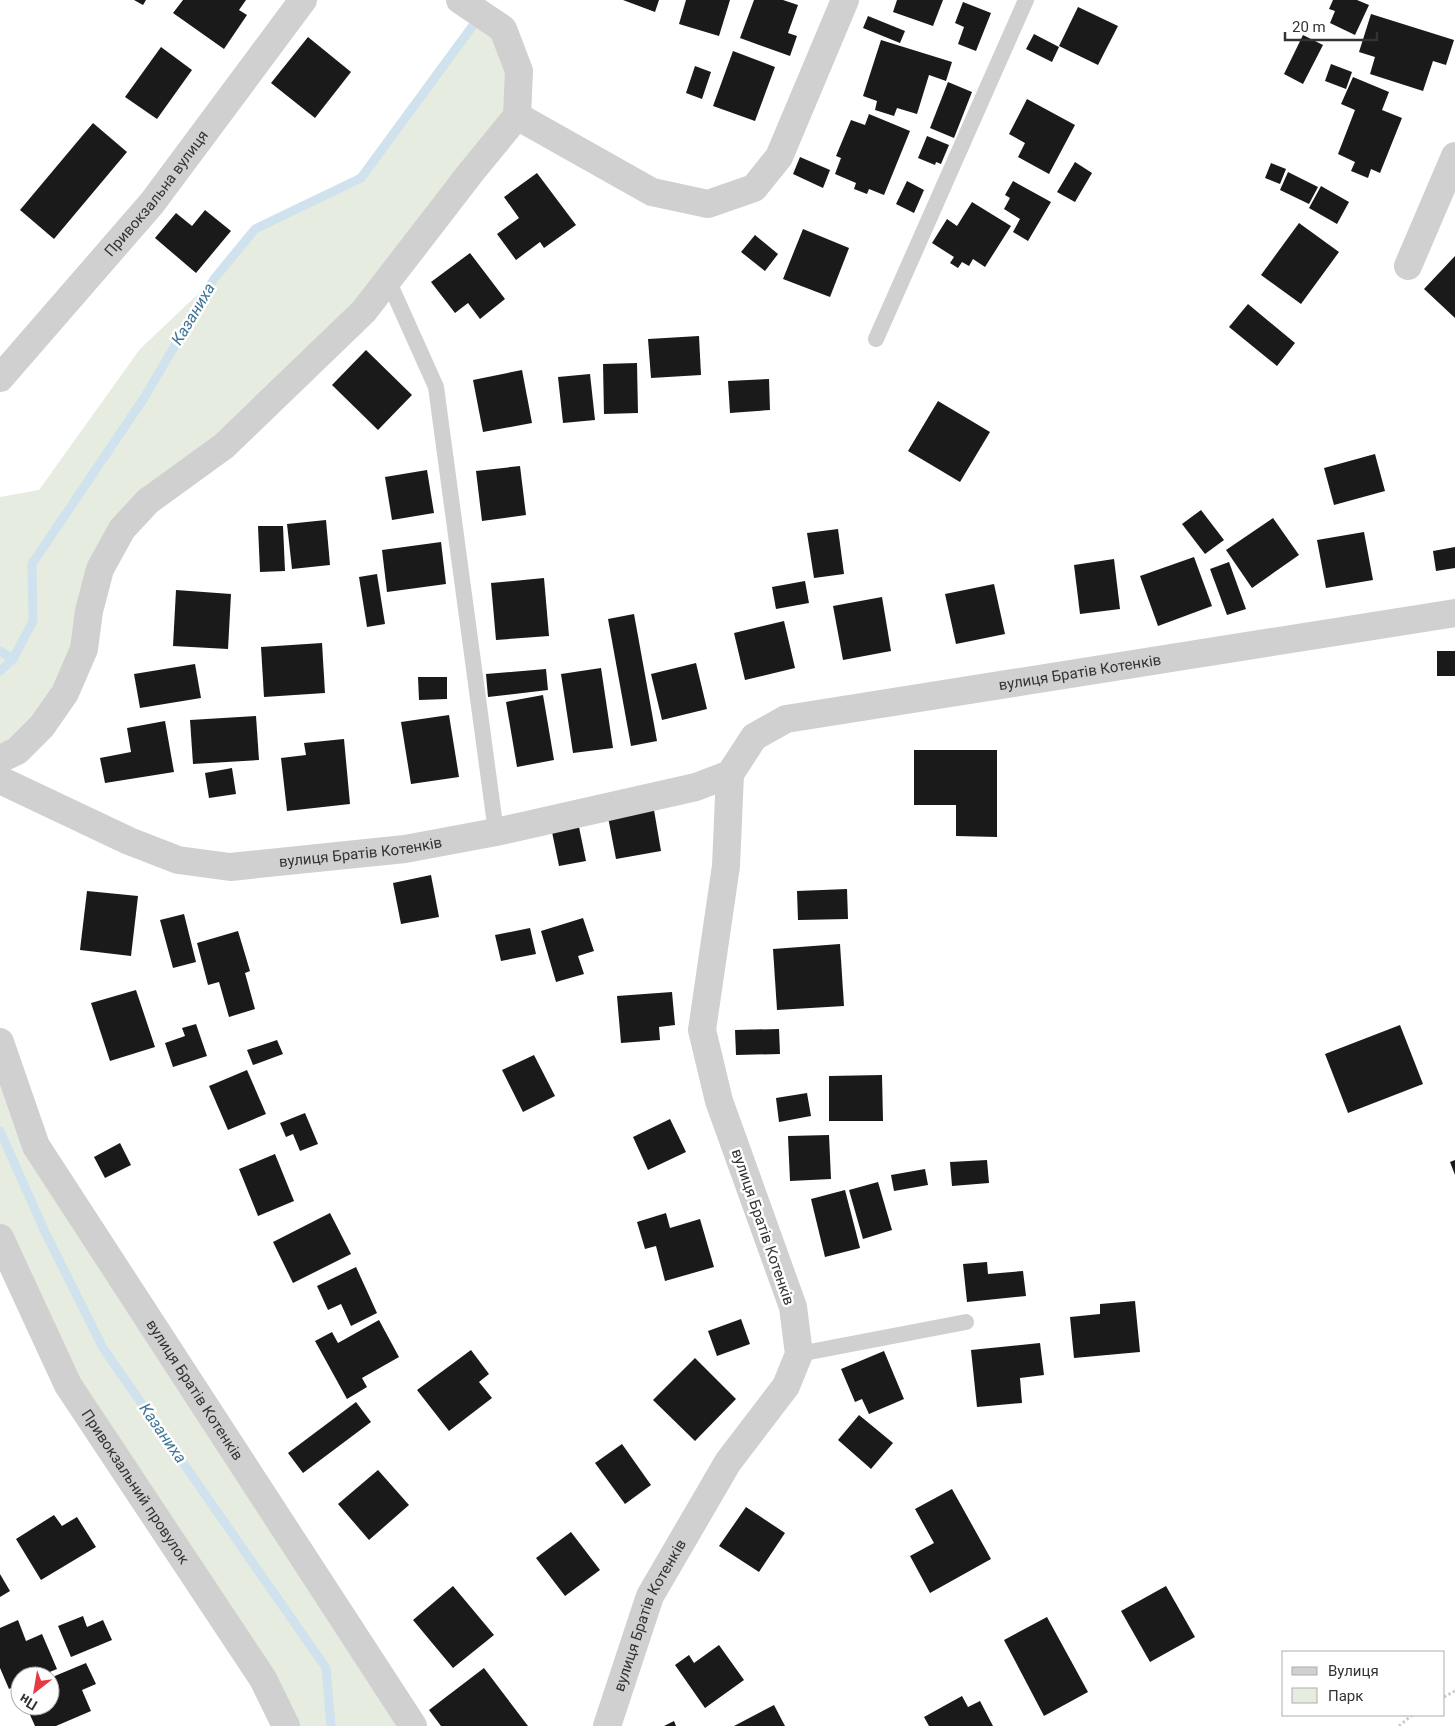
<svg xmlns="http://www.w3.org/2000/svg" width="1455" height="1726" viewBox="0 0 1455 1726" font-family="Roboto,sans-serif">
<rect width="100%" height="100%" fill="#fff"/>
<g fill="#e6ecdf">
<path d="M 474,24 L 495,35 L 517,116 L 364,311 L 122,529 L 42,726 L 0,745 L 0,497 L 39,490 L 140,349 L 214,279 L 255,229 L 361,178 Z"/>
<path d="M 0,1042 L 36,1147 L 413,1726 L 286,1726 L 68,1385 L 0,1238 Z"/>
</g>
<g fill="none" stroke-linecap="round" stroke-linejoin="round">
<g stroke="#cfe2ee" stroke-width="9">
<path d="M 0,651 L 13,659"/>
<path d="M 0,671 L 13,659 L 33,621 L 32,564 L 144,398 L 214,279 L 255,229 L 361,178 L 474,24"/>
<path d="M 0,1131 L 45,1232 L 103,1348 L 326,1668 L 331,1726"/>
</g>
</g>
<g fill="#1a1a1a">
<path d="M 134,0 L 146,0 L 143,5 Z"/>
<path d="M 183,0 L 246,0 L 239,10 L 247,15 L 224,49 L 173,13 Z"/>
<path d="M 623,0 L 659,0 L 655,12 Z"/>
<path d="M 686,0 L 730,0 L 719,36 L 679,24 Z"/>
<path d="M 754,0 L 783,0 L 798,5 L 788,33 L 797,36 L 790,56 L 740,38 Z"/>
<path d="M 897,0 L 943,0 L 933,26 L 893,12 Z"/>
<path d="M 1333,0 L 1357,0 L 1369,5 L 1355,35 L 1330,23 L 1335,11 L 1329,9 Z"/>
<path d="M 963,2 L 991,13 L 976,51 L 958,44 L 964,27 L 955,23 Z"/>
<path d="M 1078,7 L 1118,26 L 1098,65 L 1059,46 Z"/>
<path d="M 1371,14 L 1454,40 L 1446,65 L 1433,61 L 1423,91 L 1370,74 L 1375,57 L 1359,52 Z"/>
<path d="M 868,16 L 905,31 L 900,43 L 863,28 Z"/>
<path d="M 1034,34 L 1059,47 L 1052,62 L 1026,49 Z"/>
<path d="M 1303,35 L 1323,45 L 1303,84 L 1284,74 Z"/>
<path d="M 308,37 L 351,72 L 315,118 L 271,83 Z"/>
<path d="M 881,40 L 952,62 L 946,81 L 929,75 L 917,114 L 897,108 L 894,116 L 875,110 L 877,101 L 863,96 Z"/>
<path d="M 161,47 L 192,70 L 157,119 L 125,97 Z"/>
<path d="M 733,51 L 775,67 L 755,121 L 713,106 Z"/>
<path d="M 1331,64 L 1352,72 L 1346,89 L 1325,81 Z"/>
<path d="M 695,66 L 711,72 L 702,99 L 686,93 Z"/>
<path d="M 1353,77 L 1389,92 L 1382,110 L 1402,118 L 1380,173 L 1371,169 L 1368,178 L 1351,171 L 1355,162 L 1338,154 L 1355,110 L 1341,104 Z"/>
<path d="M 948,82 L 972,92 L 954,138 L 930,128 Z"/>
<path d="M 1027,99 L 1075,125 L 1049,174 L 1018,157 L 1025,143 L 1009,134 Z"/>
<path d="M 869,114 L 910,131 L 884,195 L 869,189 L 867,194 L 854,189 L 856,183 L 835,174 L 841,158 L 836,156 L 851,120 L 865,125 Z"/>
<path d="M 93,123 L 127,152 L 54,239 L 20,210 Z"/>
<path d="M 927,136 L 949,145 L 941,164 L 936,162 L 935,165 L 918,158 Z"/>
<path d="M 800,157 L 830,170 L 823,188 L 793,174 Z"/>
<path d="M 1075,162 L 1092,173 L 1075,202 L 1057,192 Z"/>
<path d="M 1271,163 L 1286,169 L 1280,184 L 1265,178 Z"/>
<path d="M 1288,172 L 1318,187 L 1309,204 L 1280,190 Z"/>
<path d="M 537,173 L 576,225 L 544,248 L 540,242 L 516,260 L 497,234 L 519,218 L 504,197 Z"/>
<path d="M 907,181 L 924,190 L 914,213 L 896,204 Z"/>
<path d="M 1013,181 L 1051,202 L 1028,241 L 1013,232 L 1020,219 L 1004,209 L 1010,198 L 1005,195 Z"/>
<path d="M 1321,186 L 1349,202 L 1337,224 L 1309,208 Z"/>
<path d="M 972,202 L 1011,226 L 985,267 L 973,259 L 969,266 L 962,262 L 958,268 L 950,263 L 954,257 L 932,243 L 947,219 L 957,226 Z"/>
<path d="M 205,210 L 231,231 L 196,273 L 155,238 L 176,213 L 192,226 Z"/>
<path d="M 1299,223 L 1339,252 L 1301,304 L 1261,275 Z"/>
<path d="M 803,229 L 849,248 L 830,297 L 783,279 Z"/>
<path d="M 755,235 L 778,254 L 765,271 L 741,252 Z"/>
<path d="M 470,253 L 505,299 L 480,319 L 468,303 L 455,313 L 431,282 Z"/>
<path d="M 1455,256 L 1455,318 L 1424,289 Z"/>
<path d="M 1248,304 L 1295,343 L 1277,366 L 1229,327 Z"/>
<path d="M 699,336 L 701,375 L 651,378 L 648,339 Z"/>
<path d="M 366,350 L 412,395 L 378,430 L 332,385 Z"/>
<path d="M 637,363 L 638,413 L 604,414 L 603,364 Z"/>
<path d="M 522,370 L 532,423 L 483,432 L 473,380 Z"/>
<path d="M 590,374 L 595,420 L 563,423 L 558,377 Z"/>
<path d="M 769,379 L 770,410 L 730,413 L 728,381 Z"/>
<path d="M 938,401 L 990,432 L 960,482 L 908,451 Z"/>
<path d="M 1375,454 L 1385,491 L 1334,505 L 1324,468 Z"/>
<path d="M 520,466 L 526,515 L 482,521 L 476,471 Z"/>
<path d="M 427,470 L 434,513 L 392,520 L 385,477 Z"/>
<path d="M 1201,510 L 1224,540 L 1205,554 L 1182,524 Z"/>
<path d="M 1273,518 L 1299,555 L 1252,588 L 1226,550 Z"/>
<path d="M 326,520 L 330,565 L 292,569 L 287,524 Z"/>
<path d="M 258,526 L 283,526 L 285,571 L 260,572 Z"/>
<path d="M 838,529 L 844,574 L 814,578 L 807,533 Z"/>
<path d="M 1364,532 L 1373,580 L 1326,588 L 1317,540 Z"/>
<path d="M 441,542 L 446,584 L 387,592 L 382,550 Z"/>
<path d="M 1455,547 L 1455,568 L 1436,571 L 1433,551 Z"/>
<path d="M 1194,557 L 1212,606 L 1158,626 L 1140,576 Z"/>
<path d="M 1114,559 L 1120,609 L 1080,614 L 1074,565 Z"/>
<path d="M 1229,562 L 1246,609 L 1227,615 L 1210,569 Z"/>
<path d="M 377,574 L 385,624 L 367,627 L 359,577 Z"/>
<path d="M 544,578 L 549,636 L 496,640 L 491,583 Z"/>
<path d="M 805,581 L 809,603 L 776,609 L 772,587 Z"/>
<path d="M 994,584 L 1005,634 L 956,644 L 945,594 Z"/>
<path d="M 176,590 L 231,594 L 228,649 L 173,646 Z"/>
<path d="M 882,597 L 891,651 L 843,660 L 833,606 Z"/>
<path d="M 634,614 L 657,741 L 631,746 L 608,619 Z"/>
<path d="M 784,621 L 795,668 L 745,680 L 734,633 Z"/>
<path d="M 322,643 L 325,693 L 264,697 L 261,647 Z"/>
<rect x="1437" y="651" width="18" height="25"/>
<path d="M 696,663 L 707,709 L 662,720 L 651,674 Z"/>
<path d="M 195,664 L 201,698 L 140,708 L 134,674 Z"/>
<path d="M 601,668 L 613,748 L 573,753 L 561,674 Z"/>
<path d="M 546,669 L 548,690 L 488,697 L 486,674 Z"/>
<path d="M 418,677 L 447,677 L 447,699 L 419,700 Z"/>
<path d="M 543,695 L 554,760 L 517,767 L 506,702 Z"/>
<path d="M 449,715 L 459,777 L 411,784 L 401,722 Z"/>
<path d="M 256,716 L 259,760 L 193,764 L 190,720 Z"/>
<path d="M 165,721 L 174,772 L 105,783 L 100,758 L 131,752 L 127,728 Z"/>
<path d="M 344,739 L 350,804 L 287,811 L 281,758 L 306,755 L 304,743 Z"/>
<path d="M 914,750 L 997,750 L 997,837 L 956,836 L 956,805 L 914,805 Z"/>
<path d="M 232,768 L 236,794 L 209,798 L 205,773 Z"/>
<path d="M 654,810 L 661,851 L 616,859 L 608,817 Z"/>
<path d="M 579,827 L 586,861 L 559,866 L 552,832 Z"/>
<path d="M 431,875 L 439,917 L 401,924 L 393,883 Z"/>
<path d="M 847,889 L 848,919 L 798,920 L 797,891 Z"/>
<path d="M 87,891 L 138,896 L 131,956 L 80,950 Z"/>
<path d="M 184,914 L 196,962 L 173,968 L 160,920 Z"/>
<path d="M 583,918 L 594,951 L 578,956 L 584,974 L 556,982 L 541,931 Z"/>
<path d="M 530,928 L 536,954 L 501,961 L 495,935 Z"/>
<path d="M 238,931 L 250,971 L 245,973 L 255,1009 L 229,1017 L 219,982 L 208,985 L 197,943 Z"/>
<path d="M 840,944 L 844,1006 L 777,1010 L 773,949 Z"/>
<path d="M 136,990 L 155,1047 L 110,1061 L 91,1003 Z"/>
<path d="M 672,992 L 675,1025 L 659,1027 L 660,1040 L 621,1043 L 617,996 Z"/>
<path d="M 196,1024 L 207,1056 L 173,1067 L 165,1043 L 185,1036 L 182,1028 Z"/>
<path d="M 1400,1025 L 1423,1084 L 1348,1113 L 1325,1054 Z"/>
<path d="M 779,1029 L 780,1054 L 736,1055 L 735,1030 Z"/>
<path d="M 277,1040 L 283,1054 L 253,1065 L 247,1050 Z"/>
<path d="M 534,1055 L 555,1096 L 523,1112 L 502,1070 Z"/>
<path d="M 247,1070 L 266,1114 L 228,1130 L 209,1086 Z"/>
<path d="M 882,1075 L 883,1121 L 829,1121 L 829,1076 Z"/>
<path d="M 807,1093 L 811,1116 L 779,1122 L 776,1098 Z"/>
<path d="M 305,1113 L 318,1144 L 300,1151 L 293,1134 L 286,1137 L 280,1123 Z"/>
<path d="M 670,1119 L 686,1152 L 648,1170 L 633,1137 Z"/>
<path d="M 829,1135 L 831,1179 L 790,1181 L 788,1136 Z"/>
<path d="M 120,1143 L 131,1165 L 105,1178 L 94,1157 Z"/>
<path d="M 275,1154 L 294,1201 L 258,1216 L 239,1169 Z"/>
<path d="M 987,1160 L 989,1183 L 952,1186 L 950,1162 Z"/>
<path d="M 1455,1160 L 1455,1175 L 1450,1162 Z"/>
<path d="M 925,1169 L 928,1185 L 894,1191 L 891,1175 Z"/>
<path d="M 878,1182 L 892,1230 L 863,1239 L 849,1190 Z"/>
<path d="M 845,1190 L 860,1248 L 825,1257 L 811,1199 Z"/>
<path d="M 330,1213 L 351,1254 L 293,1283 L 273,1242 Z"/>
<path d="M 666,1213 L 670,1228 L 700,1219 L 714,1267 L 665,1281 L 656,1246 L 645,1249 L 637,1222 Z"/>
<path d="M 987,1262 L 988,1274 L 1023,1271 L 1026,1296 L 967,1302 L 963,1264 Z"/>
<path d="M 356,1267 L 377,1313 L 351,1326 L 341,1304 L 328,1310 L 317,1286 Z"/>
<path d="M 1135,1301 L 1140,1352 L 1074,1358 L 1070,1317 L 1100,1314 L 1100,1304 Z"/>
<path d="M 741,1319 L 750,1344 L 717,1356 L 708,1331 Z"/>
<path d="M 379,1320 L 399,1357 L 362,1378 L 367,1387 L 347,1399 L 315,1341 L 332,1332 L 338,1343 Z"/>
<path d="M 1040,1343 L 1044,1375 L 1020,1378 L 1022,1403 L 977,1407 L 971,1350 Z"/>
<path d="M 471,1350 L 489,1374 L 479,1382 L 492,1398 L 449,1431 L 417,1390 Z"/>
<path d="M 884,1351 L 904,1399 L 869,1414 L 862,1399 L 855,1402 L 841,1369 Z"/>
<path d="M 695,1358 L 736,1399 L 695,1441 L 653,1400 Z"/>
<path d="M 356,1402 L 371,1422 L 303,1473 L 288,1453 Z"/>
<path d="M 859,1415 L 893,1443 L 871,1469 L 838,1440 Z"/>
<path d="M 622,1444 L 651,1485 L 625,1504 L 595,1463 Z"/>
<path d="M 378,1470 L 409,1505 L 369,1540 L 338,1504 Z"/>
<path d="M 952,1489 L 991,1559 L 930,1593 L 910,1556 L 934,1543 L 915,1509 Z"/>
<path d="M 746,1507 L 785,1533 L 759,1572 L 719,1546 Z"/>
<path d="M 54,1515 L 62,1526 L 77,1517 L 96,1547 L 41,1580 L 16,1539 Z"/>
<path d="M 571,1532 L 600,1570 L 565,1596 L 536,1558 Z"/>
<path d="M 0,1574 L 10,1591 L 0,1597 Z"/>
<path d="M 453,1586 L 494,1635 L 453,1668 L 413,1620 Z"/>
<path d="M 1166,1586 L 1195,1637 L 1150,1662 L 1121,1611 Z"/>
<path d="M 83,1616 L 87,1627 L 103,1620 L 112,1640 L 71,1657 L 58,1626 Z"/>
<path d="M 1047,1617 L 1088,1692 L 1044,1716 L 1004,1640 Z"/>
<path d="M 18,1620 L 26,1641 L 42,1634 L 57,1669 L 40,1676 L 20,1676 L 20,1684 L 9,1689 L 0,1668 L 0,1628 Z"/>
<path d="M 719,1645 L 744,1680 L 705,1708 L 675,1665 L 689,1655 L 694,1663 Z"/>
<path d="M 86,1663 L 96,1684 L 82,1690 L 91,1711 L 56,1726 L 35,1726 L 26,1706 L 50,1706 L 50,1678 Z"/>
<path d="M 484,1668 L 528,1726 L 441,1726 L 429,1710 Z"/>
<path d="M 962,1696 L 968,1707 L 980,1701 L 993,1726 L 929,1726 L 924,1717 Z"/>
<path d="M 774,1705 L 785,1726 L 734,1726 Z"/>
<path d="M 674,1721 L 676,1726 L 664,1726 Z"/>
</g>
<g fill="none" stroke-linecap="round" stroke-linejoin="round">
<g stroke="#cdcdcd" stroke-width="3" stroke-dasharray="2.5 2.5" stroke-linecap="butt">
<path d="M 1444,1697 L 1455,1691"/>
<path d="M 1399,1726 L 1412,1715"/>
</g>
<g stroke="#d0d0d0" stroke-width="16">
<path d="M 388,280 L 436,387 L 496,832"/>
<path d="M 876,339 L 1026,0"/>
<path d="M 799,1354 L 966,1322"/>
</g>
<g stroke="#d0d0d0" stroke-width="28">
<path d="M 517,116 L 652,192 L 708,204 L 754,188 L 779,157 L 845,0"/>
<path d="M 1408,266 L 1455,156"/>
<path id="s1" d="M 0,378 L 152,203 L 303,0"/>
<path d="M 0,759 L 17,751 L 42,726 L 65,693 L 84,649 L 89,611 L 100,569 L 122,529 L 148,501 L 224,446 L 364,311 L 472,171 L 517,116 L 519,71 L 503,29 L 460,0"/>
<path id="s2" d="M 0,780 L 129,841 L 178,860 L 230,867 L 405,849 L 496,832 L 696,787 L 730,774 L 754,737 L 786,719 L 1455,613"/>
<path id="s3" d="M 0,1042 L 36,1146 L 413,1726"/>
<path id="s4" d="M 0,1238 L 68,1385 L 263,1679 L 286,1726"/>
<path id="s5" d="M 607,1726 L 650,1596 L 728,1462 L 786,1386 L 799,1354 L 793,1307 L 719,1101 L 702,1030 L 726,866 L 730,774"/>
</g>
</g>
<g text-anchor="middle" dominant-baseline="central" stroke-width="5" stroke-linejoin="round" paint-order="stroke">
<g font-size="15" fill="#333" stroke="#fff">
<text stroke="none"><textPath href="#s1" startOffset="242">Привокзальна вулиця</textPath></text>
<text stroke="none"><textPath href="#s2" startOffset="1136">вулиця Братів Котенків</textPath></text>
<text stroke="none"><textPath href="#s2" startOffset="379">вулиця Братів Котенків</textPath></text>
<text transform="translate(763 1227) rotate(71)">вулиця Братів Котенків</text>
<text stroke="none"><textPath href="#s3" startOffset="401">вулиця Братів Котенків</textPath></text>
<text stroke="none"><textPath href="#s4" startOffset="284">Привокзальний провулок</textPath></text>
<text stroke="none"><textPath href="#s5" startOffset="119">вулиця Братів Котенків</textPath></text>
</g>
<g font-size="16" font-style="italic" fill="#3f7597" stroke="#fff">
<text transform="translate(193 314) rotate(-59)">Казаниха</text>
<text transform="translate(163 1433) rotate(55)">Казаниха</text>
</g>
</g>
<rect x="1282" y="1651" width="162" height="65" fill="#ffffff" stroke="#adadad"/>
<rect x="1292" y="1667" width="25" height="8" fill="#d0d0d0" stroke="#adadad"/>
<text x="1328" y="1676" font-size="15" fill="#333333">Вулиця</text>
<rect x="1292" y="1688" width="25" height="15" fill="#e6ecdf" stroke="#adadad"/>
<text x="1328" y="1701" font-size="15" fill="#333333">Парк</text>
<g transform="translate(35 1691) rotate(211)"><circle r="24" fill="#ffffff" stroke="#adadad"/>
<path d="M0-4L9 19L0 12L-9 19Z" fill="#e63946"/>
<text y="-8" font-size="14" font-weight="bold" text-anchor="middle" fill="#333333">Пн</text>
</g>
<path d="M1285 32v8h92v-8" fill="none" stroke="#333333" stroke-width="2.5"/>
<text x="1292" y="32" font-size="15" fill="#333333" stroke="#ffffff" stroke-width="4" paint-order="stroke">20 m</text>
</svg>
